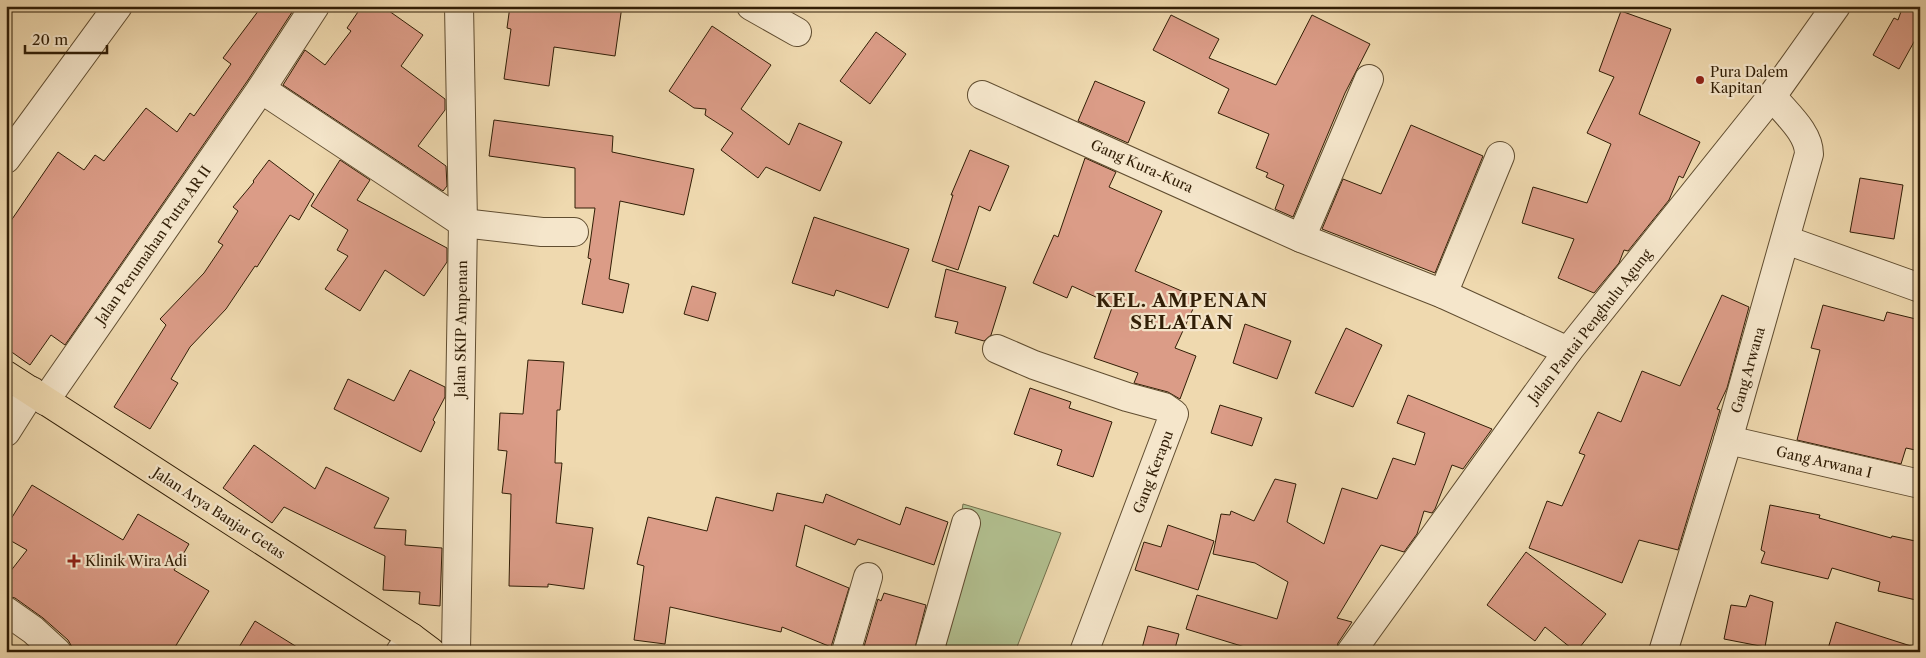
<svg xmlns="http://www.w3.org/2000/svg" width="1926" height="658" viewBox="0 0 1926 658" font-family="'Libre Caslon Text',serif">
<rect width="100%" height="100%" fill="#efd9af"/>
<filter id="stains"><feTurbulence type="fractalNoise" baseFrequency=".004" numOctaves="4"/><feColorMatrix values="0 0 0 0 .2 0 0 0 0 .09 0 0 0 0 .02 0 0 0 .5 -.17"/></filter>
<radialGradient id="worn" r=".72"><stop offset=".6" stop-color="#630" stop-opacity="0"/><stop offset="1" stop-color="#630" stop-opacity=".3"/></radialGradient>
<path fill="#b2c090" stroke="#726f4b" d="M 963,504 L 1061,533 L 1015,652 L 946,652 L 949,593 Z"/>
<g fill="#db9c87" stroke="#311e06">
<path d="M 262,6 L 296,6 L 248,80 L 65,345 L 51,335 L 30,365 L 6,348 L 6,228 L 58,152 L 84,170 L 95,155 L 104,161 L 146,108 L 177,132 L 190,113 L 194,116 L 231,64 L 223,58 Z"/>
<path d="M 362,6 L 382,6 L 423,35 L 401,66 L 445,99 L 445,110 L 418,146 L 446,166 L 447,186 L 443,191 L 283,85 L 305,50 L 325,65 L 351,31 L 347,28 Z"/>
<path d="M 510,6 L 622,6 L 615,56 L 554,47 L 549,86 L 504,79 L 511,29 L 507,28 Z"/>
<path d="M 1903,6 L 1920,6 L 1920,31 L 1899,69 L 1873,55 L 1894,18 L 1898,20 Z"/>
<path d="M 1621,11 L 1671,29 L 1639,114 L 1700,142 L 1683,178 L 1679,176 L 1669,200 L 1628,251 L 1624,250 L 1619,263 L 1594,293 L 1558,278 L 1574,239 L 1522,223 L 1533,187 L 1587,203 L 1611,144 L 1587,133 L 1614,77 L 1599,71 Z"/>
<path d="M 1171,15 L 1219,39 L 1209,58 L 1276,85 L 1312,15 L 1370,44 L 1345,93 L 1293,217 L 1275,209 L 1284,185 L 1266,177 L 1268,173 L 1256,168 L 1269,134 L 1218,113 L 1229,89 L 1153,50 Z"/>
<path d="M 712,26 L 771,65 L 741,109 L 789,145 L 799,123 L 842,142 L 820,191 L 766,167 L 758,178 L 721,150 L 733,133 L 705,115 L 706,109 L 694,108 L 669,91 Z"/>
<path d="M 876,32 L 906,54 L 870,104 L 840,81 Z"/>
<path d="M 1095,81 L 1145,102 L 1128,143 L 1078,121 Z"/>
<path d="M 494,120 L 613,136 L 612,152 L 694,169 L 684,215 L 620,201 L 609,279 L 629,284 L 623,313 L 582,304 L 591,259 L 588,258 L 595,208 L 575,208 L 575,168 L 489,156 Z"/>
<path d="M 1411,125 L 1483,156 L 1435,273 L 1322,229 L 1343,179 L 1381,194 Z"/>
<path d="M 970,150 L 1009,166 L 990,211 L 979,206 L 958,270 L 932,261 L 953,195 L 951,195 Z"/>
<path d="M 1085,158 L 1116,172 L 1109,187 L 1162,211 L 1135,271 L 1198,298 L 1175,348 L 1196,356 L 1180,399 L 1168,392 L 1134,383 L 1138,373 L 1094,358 L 1113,305 L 1072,286 L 1067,298 L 1033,283 L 1054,235 L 1058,237 Z"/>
<path d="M 269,160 L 314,194 L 299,220 L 290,215 L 257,267 L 255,266 L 226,309 L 190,347 L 171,379 L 178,383 L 150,429 L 114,407 L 166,325 L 160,319 L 204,273 L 223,245 L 218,242 L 238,211 L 233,207 L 254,182 L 253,181 Z"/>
<path d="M 340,160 L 370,180 L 357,200 L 447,248 L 447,262 L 424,296 L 385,270 L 360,311 L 325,289 L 348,256 L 337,250 L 348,230 L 311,206 Z"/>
<path d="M 1860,178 L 1903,185 L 1894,239 L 1850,232 Z"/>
<path d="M 814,217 L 909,249 L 888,308 L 836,290 L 834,296 L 792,283 Z"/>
<path d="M 946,269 L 1006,287 L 991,335 L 984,341 L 955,333 L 958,322 L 935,317 Z"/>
<path d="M 692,286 L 716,293 L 708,321 L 684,314 Z"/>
<path d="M 1722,295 L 1749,307 L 1727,388 L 1717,409 L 1720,410 L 1678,550 L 1639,540 L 1622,583 L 1529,548 L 1547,501 L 1562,506 L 1585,455 L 1579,453 L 1598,412 L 1621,422 L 1642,371 L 1680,386 Z"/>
<path d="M 1823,305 L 1884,321 L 1887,312 L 1920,320 L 1920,451 L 1906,448 L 1901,464 L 1797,440 L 1820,350 L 1811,348 Z"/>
<path d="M 1245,324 L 1291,341 L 1277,379 L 1233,363 Z"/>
<path d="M 1346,328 L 1382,345 L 1353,407 L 1315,393 Z"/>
<path d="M 528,360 L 564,362 L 560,410 L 557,410 L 555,463 L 562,463 L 556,523 L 593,528 L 584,589 L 548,584 L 548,587 L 509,586 L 511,494 L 502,493 L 507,451 L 498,450 L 500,413 L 523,414 Z"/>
<path d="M 410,370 L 445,387 L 445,397 L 433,420 L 435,422 L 421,452 L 334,409 L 348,379 L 394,401 Z"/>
<path d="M 1030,388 L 1071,402 L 1069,408 L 1112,422 L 1093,477 L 1057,465 L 1062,450 L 1014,434 Z"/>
<path d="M 1408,395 L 1492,429 L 1463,469 L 1452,465 L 1435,509 L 1432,513 L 1424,511 L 1417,534 L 1404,552 L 1381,545 L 1337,618 L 1352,622 L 1338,643 L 1336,652 L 1261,652 L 1186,629 L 1197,595 L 1277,619 L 1288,582 L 1255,563 L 1213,554 L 1221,514 L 1230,515 L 1231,511 L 1254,521 L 1275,479 L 1296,484 L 1287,522 L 1324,544 L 1342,488 L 1377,499 L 1393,458 L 1415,465 L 1425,433 L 1397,423 Z"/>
<path d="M 1220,405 L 1262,418 L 1252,446 L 1211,433 Z"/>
<path d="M 254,445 L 315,489 L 326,467 L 389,498 L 374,528 L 406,530 L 405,545 L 442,548 L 440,606 L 419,604 L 420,592 L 383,590 L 385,556 L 284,507 L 272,523 L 223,488 Z"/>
<path d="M 32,485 L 123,540 L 138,514 L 189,544 L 174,570 L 209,591 L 172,652 L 72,652 L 72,647 L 68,640 L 43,618 L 15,598 L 6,596 L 6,577 L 27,550 L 6,538 L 6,527 Z"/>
<path d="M 777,493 L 823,503 L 826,494 L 900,525 L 906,507 L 948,522 L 934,565 L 858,539 L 855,545 L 805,525 L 796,566 L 849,588 L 831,647 L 782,627 L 781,632 L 670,607 L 665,644 L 634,640 L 644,566 L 637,564 L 648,517 L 707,531 L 716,497 L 773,511 Z"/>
<path d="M 1770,505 L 1820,515 L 1819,518 L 1891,538 L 1892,536 L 1920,542 L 1920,601 L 1878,591 L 1880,582 L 1832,568 L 1828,579 L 1761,563 L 1765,552 L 1761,550 Z"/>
<path d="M 1168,525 L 1214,541 L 1198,590 L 1135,570 L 1144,542 L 1161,547 Z"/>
<path d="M 1526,552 L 1606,614 L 1576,652 L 1545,627 L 1535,641 L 1487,605 Z"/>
<path d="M 884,593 L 926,605 L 914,652 L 870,652 L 863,650 L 878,599 L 881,601 Z"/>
<path d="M 1750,595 L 1773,602 L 1765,647 L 1724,639 L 1731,605 L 1746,607 Z"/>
<path d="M 255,621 L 305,652 L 236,652 Z"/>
<path d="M 1836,622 L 1914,647 L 1913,652 L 1827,652 Z"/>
<path d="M 1148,626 L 1179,634 L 1174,652 L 1141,652 Z"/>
</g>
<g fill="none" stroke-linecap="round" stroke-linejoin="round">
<defs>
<g id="minor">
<path d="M 751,6 L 797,32"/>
<path d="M 261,89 L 463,223 L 542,232 L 574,232"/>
<path d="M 982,95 L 1301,238 L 1443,294 L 1568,351"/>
<path d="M 6,159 L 118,6"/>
<path d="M 1301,238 L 1369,79"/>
<path d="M 1786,240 L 1920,288"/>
<path d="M 1443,294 L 1500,156"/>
<path d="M 997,349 L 1034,365 L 1127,397 L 1164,407 L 1174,414 L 1084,652"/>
<path d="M 45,401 L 261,89 L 315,6"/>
<path d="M 6,432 L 32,391"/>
<path d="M 1728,440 L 1920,484"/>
<path d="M 6,611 L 33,630 L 57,652"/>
<path d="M 400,652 L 411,637"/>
<path d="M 456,652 L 463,223 L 459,6"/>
<path d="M 846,652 L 868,577"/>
<path d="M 929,652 L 966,523"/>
<path d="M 1351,652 L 1568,351 L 1772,96 L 1836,6"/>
<path d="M 1663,652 L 1728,440 L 1809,154 C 1809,132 1785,113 1772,96"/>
</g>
<path id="highway" d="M 6,375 L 411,637 L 431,652"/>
</defs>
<use href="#minor" stroke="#604d30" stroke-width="30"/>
<use href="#highway" stroke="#311e06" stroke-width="30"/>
<use href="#minor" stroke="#f5e6cb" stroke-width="28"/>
<use href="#highway" stroke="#efd9af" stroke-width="28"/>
</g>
<g fill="#8f2418" stroke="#f5e6cb" stroke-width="2">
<circle cx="1700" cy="80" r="5"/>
<path d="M71.5 553.5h5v5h5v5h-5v5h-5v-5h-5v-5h5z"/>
</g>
<g text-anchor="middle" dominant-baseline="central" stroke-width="4.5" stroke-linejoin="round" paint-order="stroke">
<g font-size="14" fill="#311e06" stroke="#f5e6cb" text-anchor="start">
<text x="1710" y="72">Pura Dalem<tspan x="1710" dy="16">Kapitan</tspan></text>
<text x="85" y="561">Klinik Wira Adi</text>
</g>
<g font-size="14" fill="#311e06" stroke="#f5e6cb">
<text transform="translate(1142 166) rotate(24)">Gang Kura-Kura</text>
<text transform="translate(153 245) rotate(-55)">Jalan Perumahan Putra AR II</text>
<text transform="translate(1590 326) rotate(-52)">Jalan Pantai Penghulu Agung</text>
<text transform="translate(461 329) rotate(-89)">Jalan SKIP Ampenan</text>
<text transform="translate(1748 370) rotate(-74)">Gang Arwana</text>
<text transform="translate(1824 462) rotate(13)">Gang Arwana I</text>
<text transform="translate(1153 472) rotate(-69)">Gang Kerapu</text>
<text transform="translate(219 513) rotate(33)">Jalan Arya Banjar Getas</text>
</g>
<g font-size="19" font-weight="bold" letter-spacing="1" fill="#311e06" stroke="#f5e6cb">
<text x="1182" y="300">KEL. AMPENAN<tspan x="1182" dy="22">SELATAN</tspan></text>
</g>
</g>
<rect width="1926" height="658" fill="none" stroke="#efd9af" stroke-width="25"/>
<rect x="8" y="8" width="1911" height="643" fill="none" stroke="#311e06" stroke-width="2.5"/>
<rect x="12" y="12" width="1901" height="633" fill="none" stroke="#311e06"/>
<path d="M25 45v8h82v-8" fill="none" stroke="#311e06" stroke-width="2.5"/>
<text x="32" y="45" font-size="15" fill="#311e06" stroke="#f5e6cb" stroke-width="4" paint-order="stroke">20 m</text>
<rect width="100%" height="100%" filter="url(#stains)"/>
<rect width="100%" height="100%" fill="url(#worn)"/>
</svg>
